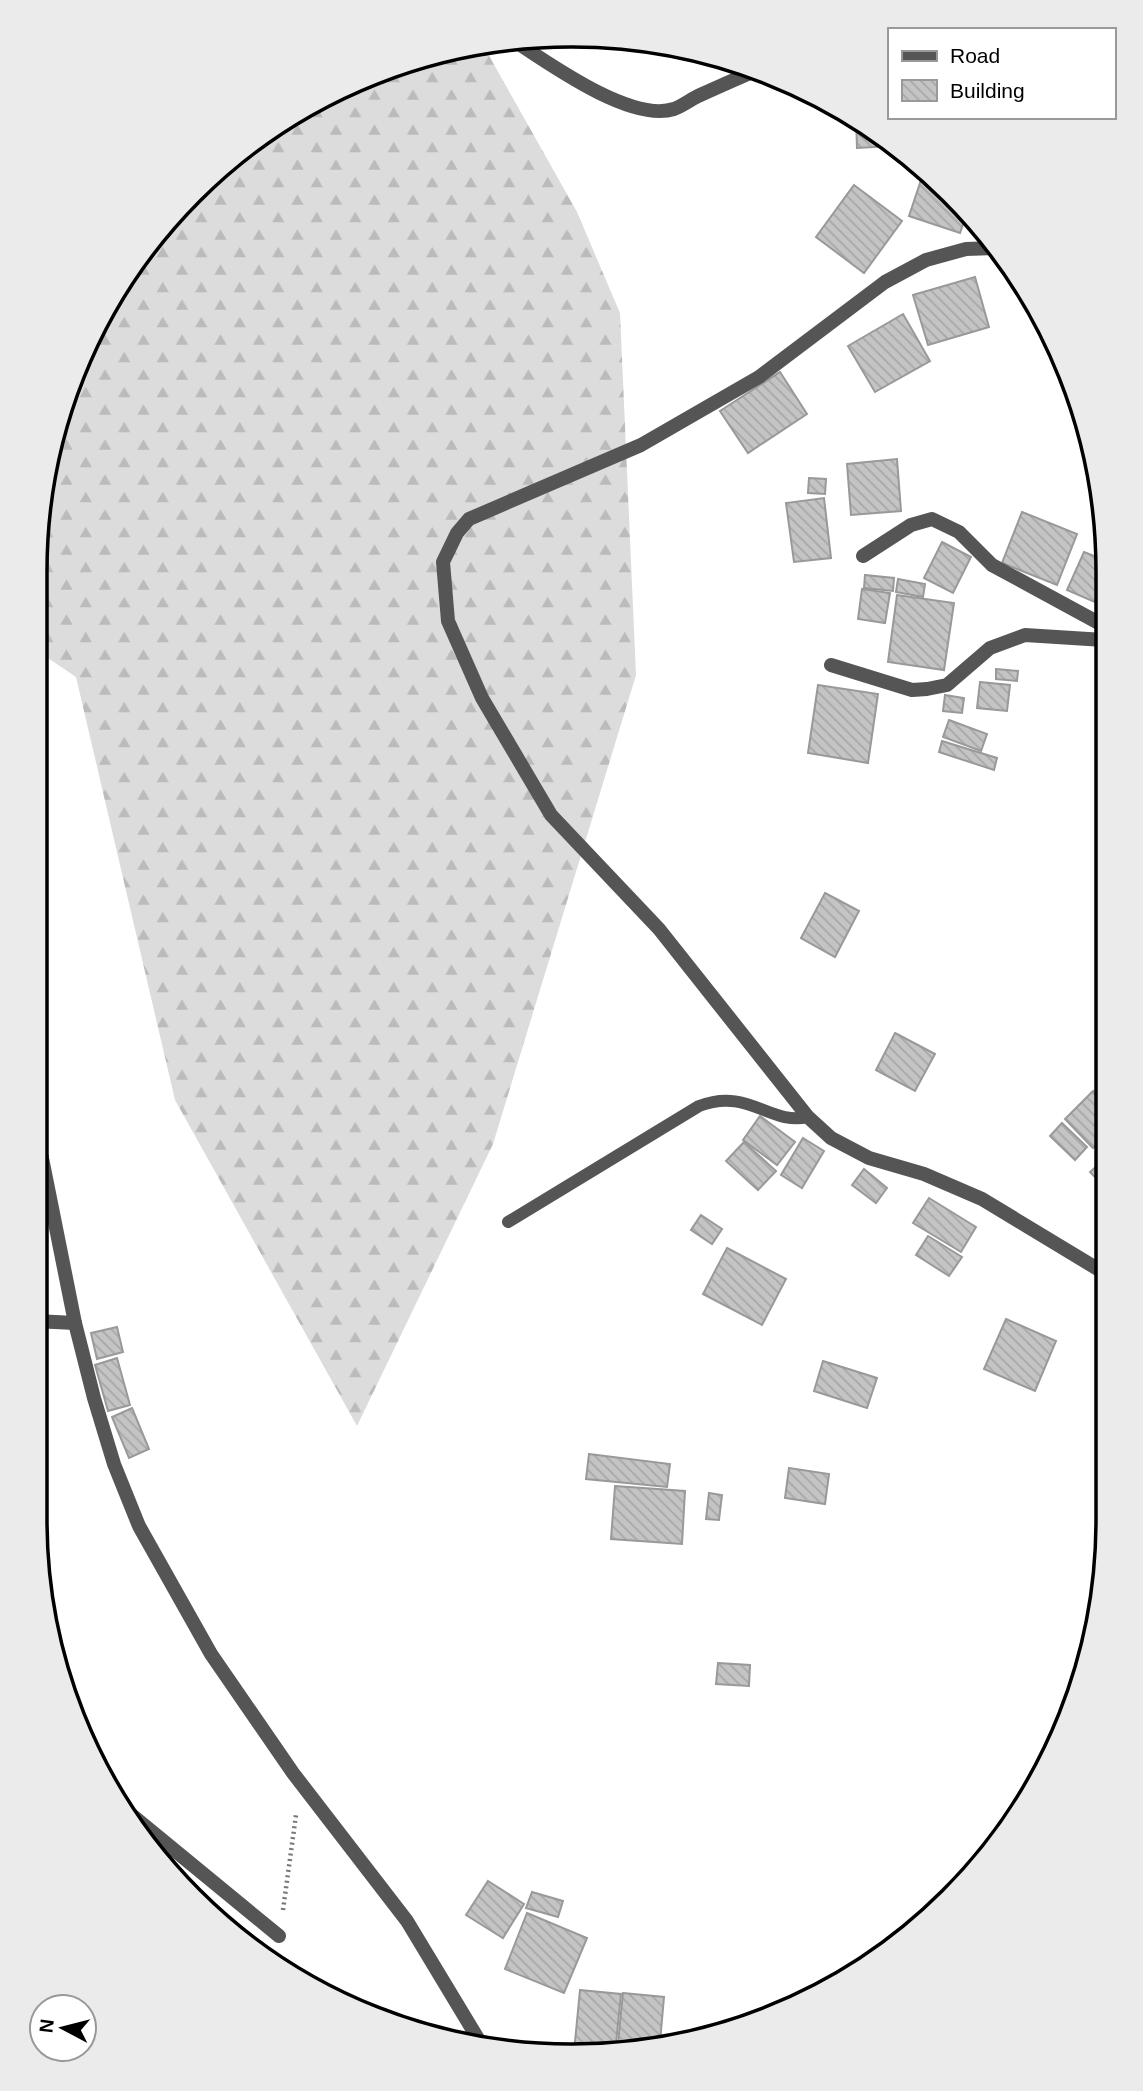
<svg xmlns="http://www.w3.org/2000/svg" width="1143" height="2091" viewBox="0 0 1143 2091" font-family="Arial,sans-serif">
<defs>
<pattern id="forest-firs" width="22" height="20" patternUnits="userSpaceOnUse" patternTransform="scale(1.75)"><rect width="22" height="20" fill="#dcdcdc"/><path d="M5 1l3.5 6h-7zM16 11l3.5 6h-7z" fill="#bbb"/></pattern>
<pattern id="building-back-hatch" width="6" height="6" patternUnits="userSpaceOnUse" patternTransform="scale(1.75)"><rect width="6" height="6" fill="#c4c4c4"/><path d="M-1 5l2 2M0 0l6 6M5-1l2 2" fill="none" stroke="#a7a7a7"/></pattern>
</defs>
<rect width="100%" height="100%" fill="#fff"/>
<path fill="url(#forest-firs)" d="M 483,45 L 577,212 L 620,313 L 636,675 L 493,1144 L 357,1426 L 175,1100 L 76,677 L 36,650 L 36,537 L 53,432 L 107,304 L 168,218 L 245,146 L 334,91 L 432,53 Z"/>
<g fill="url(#building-back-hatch)" stroke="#999" stroke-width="2">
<path d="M 856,118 L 895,146 L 857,148 Z"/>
<path d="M 925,168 L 966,215 L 960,233 L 909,216 Z"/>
<path d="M 854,185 L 902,221 L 864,273 L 816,237 Z"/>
<path d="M 975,277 L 989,327 L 928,345 L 913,295 Z"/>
<path d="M 903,314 L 930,361 L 875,392 L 848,346 Z"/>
<path d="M 780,372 L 807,414 L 748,453 L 720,411 Z"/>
<path d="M 897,459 L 901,511 L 851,515 L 847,464 Z"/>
<path d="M 809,478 L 826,479 L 825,494 L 808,493 Z"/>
<path d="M 824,498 L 831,558 L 794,562 L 786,503 Z"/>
<path d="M 1022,512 L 1077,534 L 1057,585 L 1002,563 Z"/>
<path d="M 942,542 L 971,557 L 953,593 L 924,578 Z"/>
<path d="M 1084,552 L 1104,560 L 1104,606 L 1067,590 Z"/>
<path d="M 865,575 L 894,578 L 893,591 L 864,588 Z"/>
<path d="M 898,579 L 925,584 L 923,597 L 896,592 Z"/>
<path d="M 862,589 L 890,593 L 885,623 L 858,619 Z"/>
<path d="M 897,595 L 954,603 L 944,670 L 888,662 Z"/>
<path d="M 996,669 L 1018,671 L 1017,681 L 996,679 Z"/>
<path d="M 980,682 L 1010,685 L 1007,711 L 977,708 Z"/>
<path d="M 818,685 L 878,694 L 868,763 L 808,753 Z"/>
<path d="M 945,695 L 964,698 L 962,713 L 943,711 Z"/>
<path d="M 949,720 L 987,734 L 981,751 L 943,737 Z"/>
<path d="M 942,741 L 997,758 L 994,770 L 939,752 Z"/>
<path d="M 825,893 L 859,911 L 835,957 L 801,938 Z"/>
<path d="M 895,1033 L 935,1054 L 915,1091 L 876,1070 Z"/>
<path d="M 1093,1091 L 1105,1104 L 1106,1136 L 1093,1148 L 1065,1119 Z"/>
<path d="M 760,1116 L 795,1142 L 777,1165 L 743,1140 Z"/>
<path d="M 1062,1123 L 1087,1147 L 1075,1160 L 1050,1136 Z"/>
<path d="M 803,1138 L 824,1151 L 802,1188 L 781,1175 Z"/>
<path d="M 744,1142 L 776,1171 L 758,1190 L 726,1161 Z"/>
<path d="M 1106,1158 L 1106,1188 L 1090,1172 Z"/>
<path d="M 864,1169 L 887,1188 L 876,1203 L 852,1185 Z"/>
<path d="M 929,1198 L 976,1227 L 961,1252 L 913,1223 Z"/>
<path d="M 701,1215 L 722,1229 L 712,1244 L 691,1230 Z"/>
<path d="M 928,1236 L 962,1257 L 949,1276 L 916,1255 Z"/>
<path d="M 727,1248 L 786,1279 L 762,1325 L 703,1294 Z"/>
<path d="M 1006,1319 L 1056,1341 L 1035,1391 L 984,1369 Z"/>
<path d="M 117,1327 L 123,1352 L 97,1359 L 91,1333 Z"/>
<path d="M 117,1358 L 130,1405 L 108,1411 L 95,1365 Z"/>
<path d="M 823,1361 L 877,1378 L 867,1408 L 814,1391 Z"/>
<path d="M 132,1408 L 149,1449 L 129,1458 L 112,1417 Z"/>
<path d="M 589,1454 L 670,1464 L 667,1487 L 586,1479 Z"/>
<path d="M 789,1468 L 829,1474 L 825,1504 L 785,1498 Z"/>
<path d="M 615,1486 L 685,1491 L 682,1544 L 611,1539 Z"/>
<path d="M 709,1493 L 722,1495 L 719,1520 L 706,1519 Z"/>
<path d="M 718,1663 L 750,1665 L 749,1686 L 716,1684 Z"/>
<path d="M 488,1881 L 524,1904 L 503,1938 L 466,1915 Z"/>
<path d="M 532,1892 L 563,1901 L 558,1917 L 526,1908 Z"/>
<path d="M 527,1913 L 587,1938 L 564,1993 L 505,1969 Z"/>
<path d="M 580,1990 L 621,1994 L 615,2053 L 607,2055 L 574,2052 Z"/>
<path d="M 623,1993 L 664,1997 L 660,2042 L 617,2053 Z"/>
</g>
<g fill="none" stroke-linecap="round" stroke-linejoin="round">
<path stroke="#777" stroke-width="4.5" stroke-dasharray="2 3.5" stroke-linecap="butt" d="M 283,1910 L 296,1815"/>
<path stroke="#555" stroke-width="12" d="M 508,1222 L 699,1106 C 749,1087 770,1126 808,1117"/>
<g stroke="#555" stroke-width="14">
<path d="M 513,40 C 548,63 631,123 674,109 C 682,106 690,100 698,96 C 718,87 738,78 757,70"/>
<path d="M 995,248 L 966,249 L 926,260 L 885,282 L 759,377 L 641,445 L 469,519 L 457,533 L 443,562 L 448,621 L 482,698 L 551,815 L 659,929 L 808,1117 L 831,1138 L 869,1158 L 924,1174 L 982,1199 L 1106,1274"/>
<path d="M 863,556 L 911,525 L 932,519 L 959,532 L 992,565 L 1097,622 L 1104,628"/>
<path d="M 831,665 L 912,690 L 927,689 L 947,685 L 990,648 L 1025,635 L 1104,640"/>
<path d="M 35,1137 L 42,1158 L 75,1323 L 94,1398 L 114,1464 L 139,1526 L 211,1654 L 293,1773 L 407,1921 L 480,2042"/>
<path d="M 35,1321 L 75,1323"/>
<path d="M 128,1812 L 279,1936"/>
</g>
</g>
<path d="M0 0H1143V2091H0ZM571 47H572A524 524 0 0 1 1096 571V1520A524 524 0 0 1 572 2044H571A524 524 0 0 1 47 1520V571A524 524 0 0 1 571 47Z" fill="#ebebeb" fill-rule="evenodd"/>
<path fill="none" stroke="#000" stroke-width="3.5" d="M571 47H572A524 524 0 0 1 1096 571V1520A524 524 0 0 1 572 2044H571A524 524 0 0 1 47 1520V571A524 524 0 0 1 571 47Z"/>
<rect x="888" y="28" width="228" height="91" fill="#ffffff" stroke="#999999" stroke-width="2"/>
<rect x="902" y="51" width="35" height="10" fill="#555555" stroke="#999999" stroke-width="2"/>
<text x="950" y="63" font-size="21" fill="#000000">Road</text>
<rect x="902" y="80" width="35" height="21" fill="url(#building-back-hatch)" stroke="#999999" stroke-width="2"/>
<text x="950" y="98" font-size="21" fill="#000000">Building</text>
<g transform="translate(63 2028) rotate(277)"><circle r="33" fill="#ffffff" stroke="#999999" stroke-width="2"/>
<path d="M0-5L12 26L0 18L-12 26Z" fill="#000000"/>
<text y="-10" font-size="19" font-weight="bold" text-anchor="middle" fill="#000000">N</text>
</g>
</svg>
